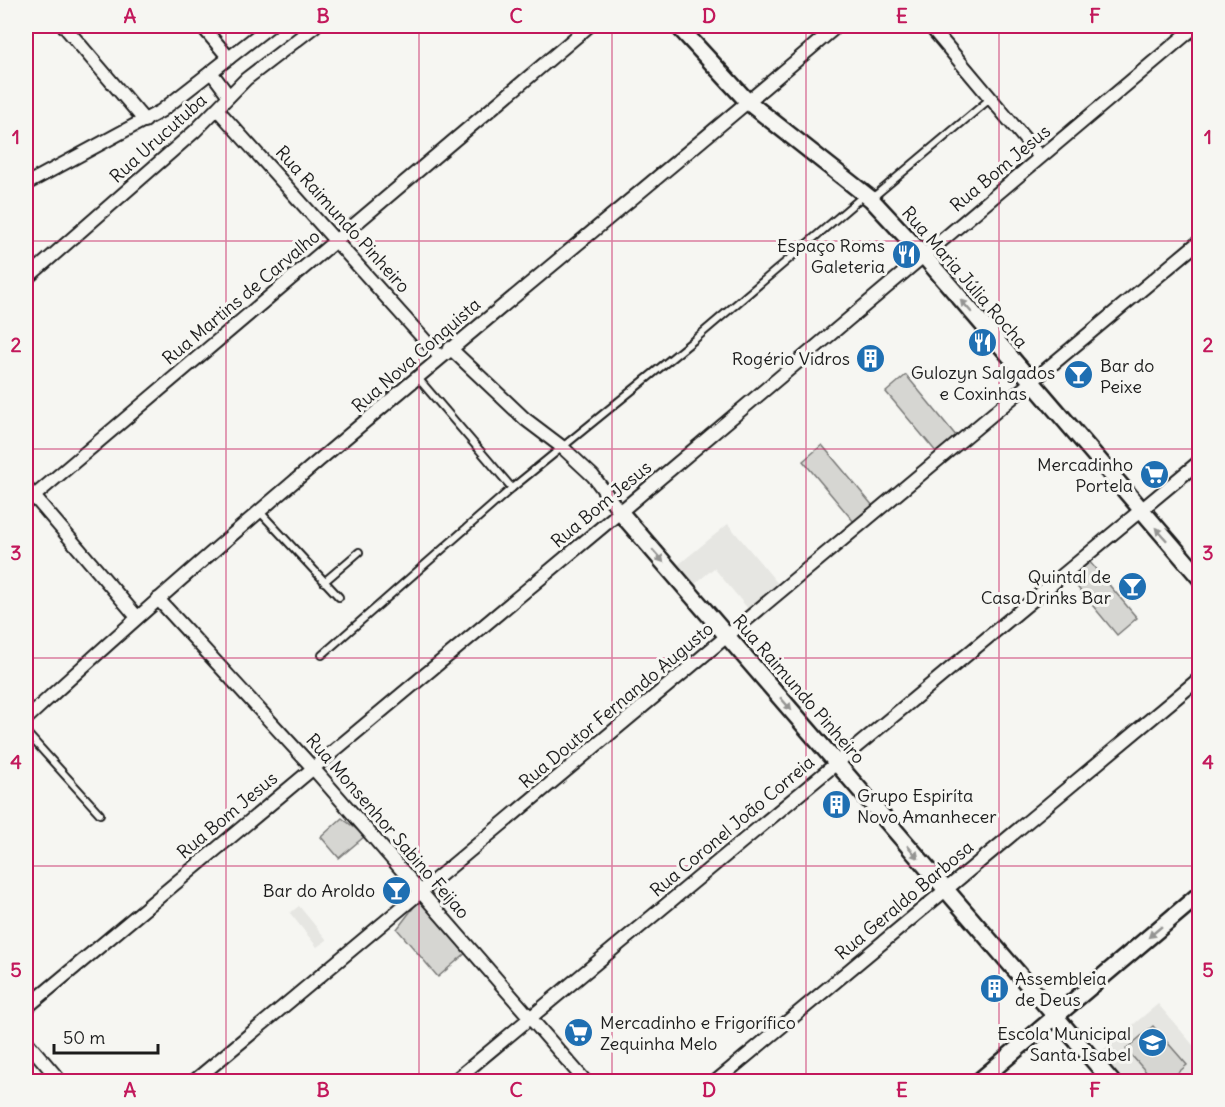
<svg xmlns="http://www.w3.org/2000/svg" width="1225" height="1107" viewBox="0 0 1225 1107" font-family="Delius,sans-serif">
<rect width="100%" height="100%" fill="#f6f6f2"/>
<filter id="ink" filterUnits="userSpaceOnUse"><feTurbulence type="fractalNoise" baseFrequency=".0167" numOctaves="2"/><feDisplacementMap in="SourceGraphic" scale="12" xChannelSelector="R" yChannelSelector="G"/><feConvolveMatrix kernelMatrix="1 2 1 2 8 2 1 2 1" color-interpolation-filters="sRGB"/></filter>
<g filter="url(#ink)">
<g fill="#e6e6e2">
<path d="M 728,524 L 779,585 L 749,610 L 714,568 L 695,584 L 678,565 Z"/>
<path d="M 299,906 L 327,940 L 317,947 L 290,913 Z"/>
<path d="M 1158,1004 L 1199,1052 L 1199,1081 L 1122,1081 L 1098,1054 Z"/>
</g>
<g fill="#d6d6d2" stroke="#797977" stroke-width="1.5">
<path d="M 906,375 L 957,437 L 937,453 L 886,392 Z"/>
<path d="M 822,445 L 873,506 L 854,522 L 803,461 Z"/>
<path d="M 1089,561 L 1137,618 L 1117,635 L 1069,577 Z"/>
<path d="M 342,818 L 365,836 L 339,858 L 321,837 Z"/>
<path d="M 420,899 L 467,952 L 438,977 L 397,929 Z"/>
<path d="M 1153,1026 L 1187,1065 L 1168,1081 L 1154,1081 L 1126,1049 Z"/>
</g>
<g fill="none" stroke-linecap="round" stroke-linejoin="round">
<defs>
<g id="service">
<path d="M 871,199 L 991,98"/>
<path d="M 417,377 L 512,488"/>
<path d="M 261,513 L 339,597"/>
<path d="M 324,582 L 359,552"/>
<path d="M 322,655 L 512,488 L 694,340 L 863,196"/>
<path d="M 26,732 L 100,814"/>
<path d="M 1197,993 L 1200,996"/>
</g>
<g id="minor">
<path d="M 64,26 L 145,121"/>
<path d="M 202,26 L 229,58"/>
<path d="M 930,26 L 1040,157"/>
<path d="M 211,72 L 229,96"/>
<path d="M 217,109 L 440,357"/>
<path d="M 26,184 L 161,111 L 270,26"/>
<path d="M 26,279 L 195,131 L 246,79 L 315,26"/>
<path d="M 450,348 L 525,419 L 562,447 L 593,476 L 620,512"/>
<path d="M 26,487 L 137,617"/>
<path d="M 26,503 L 589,26"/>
<path d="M 158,599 L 313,768 L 586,1082"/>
<path d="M 26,719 C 287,477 567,257 837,26"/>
<path d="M 26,1008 L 620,512 L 1196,26"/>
<path d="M 26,1041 L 61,1082"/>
<path d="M 193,1082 L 1200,241"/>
<path d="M 453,1082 L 1200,461"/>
<path d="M 715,1082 L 1200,678"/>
</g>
<g id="tertiary">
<path d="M 678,26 L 748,102 L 871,199 L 924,256 L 1200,578"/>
<path d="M 620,512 L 1112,1082"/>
<path d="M 978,1082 L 1200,894"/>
</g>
</defs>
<use href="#service" stroke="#1c1c1c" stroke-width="10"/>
<use href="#minor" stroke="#1c1c1c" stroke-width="16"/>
<use href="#tertiary" stroke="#1c1c1c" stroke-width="20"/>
<use href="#service" stroke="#f6f6f2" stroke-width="6"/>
<use href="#minor" stroke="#f6f6f2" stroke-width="12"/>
<use href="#tertiary" stroke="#f6f6f2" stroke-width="15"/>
</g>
<defs><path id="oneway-solid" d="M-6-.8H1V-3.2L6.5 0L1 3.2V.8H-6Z" transform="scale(1.5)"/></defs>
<g fill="#949492">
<use href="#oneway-solid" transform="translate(966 306) rotate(-131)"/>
<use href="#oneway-solid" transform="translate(1161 534) rotate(-132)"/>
<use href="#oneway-solid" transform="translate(658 556) rotate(49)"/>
<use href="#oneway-solid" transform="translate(786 704) rotate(49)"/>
<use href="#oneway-solid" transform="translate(913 852) rotate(49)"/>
<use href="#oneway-solid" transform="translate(1155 932) rotate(140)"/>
</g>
</g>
<path fill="none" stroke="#c2185b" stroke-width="1.5" stroke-opacity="0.55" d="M 226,26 L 226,1082M 419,26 L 419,1082M 612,26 L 612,1082M 806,26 L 806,1082M 999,26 L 999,1082M 26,241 L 1200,241M 26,449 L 1200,449M 26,658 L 1200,658M 26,866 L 1200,866"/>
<defs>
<symbol id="restaurant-disc" viewBox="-11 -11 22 22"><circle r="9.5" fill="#1f6fb2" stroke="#f6f6f2"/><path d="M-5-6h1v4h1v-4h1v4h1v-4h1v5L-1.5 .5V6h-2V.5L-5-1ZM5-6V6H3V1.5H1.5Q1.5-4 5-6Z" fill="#fff"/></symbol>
<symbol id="building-disc" viewBox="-11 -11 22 22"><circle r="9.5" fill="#1f6fb2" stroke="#f6f6f2"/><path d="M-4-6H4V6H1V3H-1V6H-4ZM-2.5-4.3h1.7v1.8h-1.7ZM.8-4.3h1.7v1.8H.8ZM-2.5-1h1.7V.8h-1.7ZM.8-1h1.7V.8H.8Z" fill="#fff"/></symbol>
<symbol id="bar-disc" viewBox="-11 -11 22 22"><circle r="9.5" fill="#1f6fb2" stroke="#f6f6f2"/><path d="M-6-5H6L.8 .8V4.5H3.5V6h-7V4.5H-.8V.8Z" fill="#fff"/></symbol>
<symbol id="supermarket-disc" viewBox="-11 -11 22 22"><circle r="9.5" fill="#1f6fb2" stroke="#f6f6f2"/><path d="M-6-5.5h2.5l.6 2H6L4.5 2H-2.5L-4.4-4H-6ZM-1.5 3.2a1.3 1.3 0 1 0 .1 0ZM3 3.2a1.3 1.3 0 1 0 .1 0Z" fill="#fff"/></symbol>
<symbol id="school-disc" viewBox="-11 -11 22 22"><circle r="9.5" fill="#1f6fb2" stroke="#f6f6f2"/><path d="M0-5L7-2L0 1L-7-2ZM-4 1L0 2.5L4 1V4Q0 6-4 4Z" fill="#fff"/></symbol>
</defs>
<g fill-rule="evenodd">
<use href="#restaurant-disc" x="890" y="238" width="33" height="33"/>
<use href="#restaurant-disc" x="966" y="326" width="33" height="33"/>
<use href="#building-disc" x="854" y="342" width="33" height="33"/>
<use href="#bar-disc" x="1062" y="358" width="33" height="33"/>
<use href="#supermarket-disc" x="1138" y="458" width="33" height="33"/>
<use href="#bar-disc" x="1116" y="570" width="33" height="33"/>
<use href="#building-disc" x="820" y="788" width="33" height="33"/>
<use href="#bar-disc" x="380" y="874" width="33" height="33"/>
<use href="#building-disc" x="978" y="972" width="33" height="33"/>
<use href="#supermarket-disc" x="562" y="1016" width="33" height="33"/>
<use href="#school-disc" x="1136" y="1026" width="33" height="33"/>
</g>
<g text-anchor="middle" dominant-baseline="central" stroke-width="6" stroke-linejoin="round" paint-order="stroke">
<g font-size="18" fill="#1c1c1c" stroke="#f6f6f2">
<text transform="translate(158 138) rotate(-42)">Rua Urucutuba</text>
<text transform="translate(1000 168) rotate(-40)">Rua Bom Jesus</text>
<text transform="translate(343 219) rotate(48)">Rua Raimundo Pinheiro</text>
<text transform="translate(965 277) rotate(49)">Rua Maria Júlia Rocha</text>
<text transform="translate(241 297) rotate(-40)">Rua Martins de Carvalho</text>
<text transform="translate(416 355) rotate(-41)">Rua Nova Conquista</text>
<text transform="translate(601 504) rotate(-40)">Rua Bom Jesus</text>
<text transform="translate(799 689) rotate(49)">Rua Raimundo Pinheiro</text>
<text transform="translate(616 705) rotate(-40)">Rua Doutor Fernando Augusto</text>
<text transform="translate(227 815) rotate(-40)">Rua Bom Jesus</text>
<text transform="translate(388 826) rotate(49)">Rua Monsenhor Sabino Feijao</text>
<text transform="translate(732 826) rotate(-40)">Rua Coronel João Correia</text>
<text transform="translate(904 900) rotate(-40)">Rua Geraldo Barbosa</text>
</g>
<g font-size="18" fill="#1c1c1c" stroke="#f6f6f2" text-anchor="end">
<text x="885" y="245">Espaço Roms<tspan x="885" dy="21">Galeteria</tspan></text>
<text x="850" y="358">Rogério Vidros</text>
<text x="1100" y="365" text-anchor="start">Bar do<tspan x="1100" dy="21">Peixe</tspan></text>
<text x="983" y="372" text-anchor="middle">Gulozyn Salgados<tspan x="983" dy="21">e Coxinhas</tspan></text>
<text x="1133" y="464">Mercadinho<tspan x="1133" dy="21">Portela</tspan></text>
<text x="1111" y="576">Quintal de<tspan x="1111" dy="21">Casa Drinks Bar</tspan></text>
<text x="857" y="795" text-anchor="start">Grupo Espiríta<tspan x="857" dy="21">Novo Amanhecer</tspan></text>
<text x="375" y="890">Bar do Aroldo</text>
<text x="1015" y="978" text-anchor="start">Assembleia<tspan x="1015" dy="21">de Deus</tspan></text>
<text x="600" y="1022" text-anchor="start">Mercadinho e Frigorífico<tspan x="600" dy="21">Zequinha Melo</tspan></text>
<text x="1131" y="1033">Escola Municipal<tspan x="1131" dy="21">Santa Isabel</tspan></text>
</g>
</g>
<rect width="1225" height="1107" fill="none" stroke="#f6f6f2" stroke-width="66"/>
<path d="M54 1044v9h104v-9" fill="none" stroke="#1c1c1c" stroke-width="3"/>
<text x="63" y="1044" font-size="18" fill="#1c1c1c" stroke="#f6f6f2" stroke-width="4.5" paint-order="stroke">50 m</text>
<rect x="33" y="33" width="1159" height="1041" fill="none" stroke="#c2185b" stroke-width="2"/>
<g font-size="20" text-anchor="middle" font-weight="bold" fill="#c2185b">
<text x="130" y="23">A</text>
<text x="323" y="23">B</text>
<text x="516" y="23">C</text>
<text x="709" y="23">D</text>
<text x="902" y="23">E</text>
<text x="1095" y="23">F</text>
<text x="16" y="144">1</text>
<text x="1208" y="144">1</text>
<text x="16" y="352">2</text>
<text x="1208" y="352">2</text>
<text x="16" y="560">3</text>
<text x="1208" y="560">3</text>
<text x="16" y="769">4</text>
<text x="1208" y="769">4</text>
<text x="16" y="977">5</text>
<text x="1208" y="977">5</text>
<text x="130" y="1097">A</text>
<text x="323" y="1097">B</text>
<text x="516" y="1097">C</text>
<text x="709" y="1097">D</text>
<text x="902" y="1097">E</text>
<text x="1095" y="1097">F</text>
</g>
</svg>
